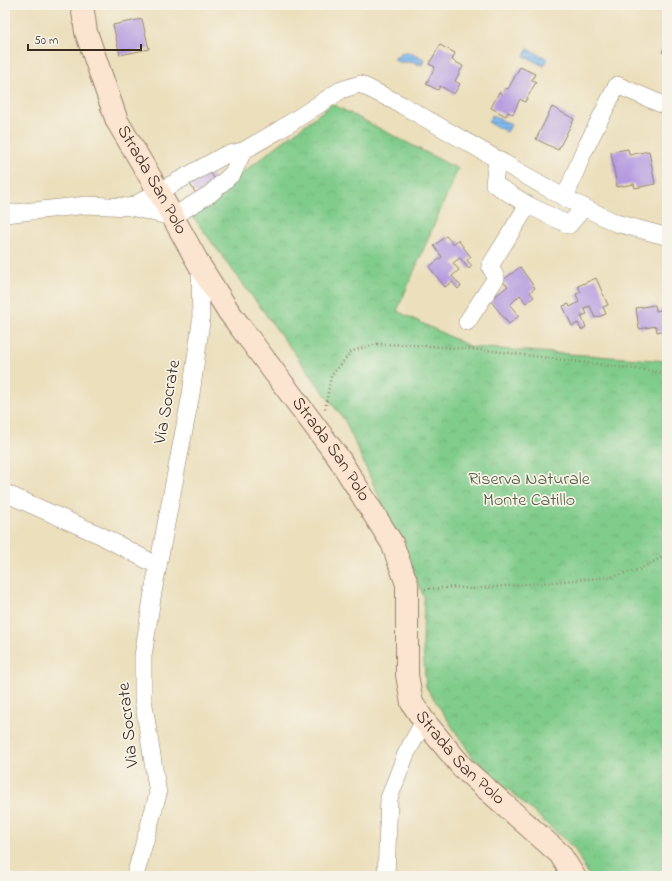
<svg xmlns="http://www.w3.org/2000/svg" width="672" height="881" viewBox="0 0 672 881" font-family="'Indie Flower',sans-serif">
<defs>
<pattern id="park-crowns" width="20" height="18" patternUnits="userSpaceOnUse"><rect width="20" height="18" fill="#80cc8b"/><path d="M2 6a3 3 0 1 1 6 0M12 15a3 3 0 1 1 6 0" fill="none" stroke="#70af78"/></pattern>
<pattern id="water-rules" width="6" height="5" patternUnits="userSpaceOnUse"><rect width="6" height="5" fill="#81bcf3"/><path d="M0 2.5h6" fill="none" stroke="#6b99c4"/></pattern>
</defs>
<rect width="100%" height="100%" fill="#f7f3e8"/>
<filter id="ink" filterUnits="userSpaceOnUse"><feTurbulence type="fractalNoise" baseFrequency=".025" numOctaves="2"/><feDisplacementMap in="SourceGraphic" scale="8" xChannelSelector="R" yChannelSelector="G"/><feConvolveMatrix kernelMatrix="1 2 1 2 8 2 1 2 1" color-interpolation-filters="sRGB"/></filter>
<filter id="wash" filterUnits="userSpaceOnUse"><feTurbulence type="fractalNoise" baseFrequency=".012" numOctaves="4" result="noise"/><feDisplacementMap in="SourceGraphic" scale="16" xChannelSelector="R" yChannelSelector="G"/><feGaussianBlur stdDeviation="0.9" result="paint"/><feColorMatrix in="noise" values="0 0 0 0 0 0 0 0 0 0 0 0 0 0 0 0 0 1.4 0 .05"/><feComposite in="paint" operator="in"/></filter>
<g filter="url(#wash)">
<rect width="100%" height="100%" fill="#ebdfbc"/>
<path fill="url(#park-crowns)" stroke="#5e7b54" d="M 332,104 L 458,169 L 397,311 L 471,347 L 667,361 L 667,876 L 589,876 L 574,848 L 473,758 L 426,687 L 423,649 L 424,597 L 345,421 L 190,213 Z"/>
<g fill="url(#water-rules)" stroke="#5e7388">
<path d="M 528,49 L 548,59 L 544,66 L 524,56 Z"/>
<path d="M 407,52 L 412,53 L 424,59 L 422,65 L 410,62 L 398,62 L 394,59 L 401,53 Z"/>
<path d="M 492,115 L 511,125 L 507,132 L 488,122 Z"/>
</g>
<g id="blocks">
<g fill="#b49ae0">
<path d="M 142,19 L 149,49 L 120,55 L 113,25 Z"/>
<path d="M 667,41 L 667,54 L 662,52 Z"/>
<path d="M 440,45 L 455,53 L 452,60 L 463,66 L 455,81 L 460,84 L 454,94 L 440,86 L 438,90 L 426,84 L 435,67 L 429,64 Z"/>
<path d="M 520,67 L 535,74 L 532,80 L 536,82 L 525,102 L 520,99 L 513,114 L 508,112 L 506,116 L 491,108 L 499,92 L 502,94 L 505,88 L 508,89 Z"/>
<path d="M 552,107 L 574,119 L 558,150 L 536,139 Z"/>
<path d="M 628,149 L 629,155 L 649,151 L 655,184 L 635,188 L 634,184 L 617,187 L 611,152 Z"/>
<path d="M 210,172 L 217,183 L 197,195 L 190,184 Z"/>
<path d="M 446,236 L 453,244 L 458,240 L 471,257 L 467,260 L 472,266 L 469,269 L 460,258 L 453,263 L 459,270 L 452,276 L 461,286 L 458,289 L 452,282 L 445,287 L 429,267 L 442,257 L 434,246 Z"/>
<path d="M 520,267 L 535,288 L 530,292 L 534,297 L 526,303 L 520,295 L 510,305 L 519,316 L 509,324 L 490,300 L 508,286 L 502,281 Z"/>
<path d="M 596,278 L 608,305 L 603,307 L 606,314 L 595,318 L 590,306 L 584,308 L 587,314 L 581,316 L 586,327 L 581,330 L 578,323 L 572,326 L 563,306 L 569,304 L 570,307 L 579,302 L 576,294 L 581,292 L 578,286 Z"/>
<path d="M 655,305 L 656,311 L 666,309 L 667,334 L 666,330 L 657,332 L 656,326 L 639,329 L 636,308 Z"/>
</g>
</g>
</g>
<g filter="url(#ink)">
<use href="#blocks" fill-opacity="0" stroke="#93846d" stroke-width="1"/>
<g fill="none" stroke-linecap="round" stroke-linejoin="round">
<defs>
<g id="street">
<path d="M 497,159 L 494,184 L 528,205 L 569,225 L 584,207"/>
<path d="M 565,198 L 582,155 L 617,85 L 666,106"/>
<path d="M 131,207 L 225,155 L 243,151 L 281,129 L 341,90 L 360,84 L 402,105 L 565,198 L 616,223 L 665,236 L 667,236"/>
<path d="M 5,214 L 87,205 L 131,207 L 172,217 L 210,194 L 233,173 L 243,151"/>
<path d="M 467,322 L 496,278 L 490,266 L 528,205"/>
<path d="M 5,493 L 100,535 L 158,566"/>
<path d="M 135,876 L 158,794 L 143,699 L 143,656 L 153,592 L 191,394 L 201,322 L 200,266"/>
<path d="M 386,876 L 389,798 L 406,754 L 424,721"/>
</g>
<g id="secondary">
<path id="s1" d="M 82,5 L 86,32 L 117,121 L 159,192 L 200,266 L 229,312 L 338,457 L 392,543 L 407,584 L 407,675 L 412,703 L 424,721 L 463,768 L 560,854 L 574,876"/>
</g>
</defs>
<use href="#street" stroke="#93846d" stroke-width="18"/>
<use href="#secondary" stroke="#93846d" stroke-width="24"/>
<g stroke="#93846d" stroke-width="2.5" stroke-dasharray="1 3" stroke-linecap="butt">
<path d="M 325,409 L 331,376 L 352,351 L 377,344 L 415,345 L 494,351 L 667,373"/>
<path d="M 425,589 L 457,587 L 470,589 L 611,577 L 641,569 L 667,554"/>
</g>
<use href="#street" stroke="#fff" stroke-width="17"/>
<use href="#secondary" stroke="#fce5d0" stroke-width="22"/>
</g>
</g>
<g text-anchor="middle" dominant-baseline="central" stroke-width="3.5" stroke-linejoin="round" paint-order="stroke">
<g font-size="18" fill="#3b2a1e" stroke="#f7f3e8">
<text stroke="none"><textPath href="#s1" startOffset="190">Strada San Polo</textPath></text>
<text transform="translate(168 402) rotate(-80)">Via Socrate</text>
<text stroke="none"><textPath href="#s1" startOffset="514">Strada San Polo</textPath></text>
<text transform="translate(129 725) rotate(-96)">Via Socrate</text>
<text stroke="none"><textPath href="#s1" startOffset="862">Strada San Polo</textPath></text>
</g>
<g font-size="18" fill="#505b3f" stroke="#f7f3e8">
<text x="529" y="480">Riserva Naturale<tspan x="529" dy="21">Monte Catillo</tspan></text>
</g>
</g>
<rect width="672" height="881" fill="none" stroke="#f7f3e8" stroke-width="20"/>
<path d="M28 44v6h113v-6" fill="none" stroke="#3b2a1e" stroke-width="2"/>
<text x="34" y="44" font-size="12" fill="#3b2a1e" stroke="#f7f3e8" stroke-width="3" paint-order="stroke">50 m</text>
</svg>
